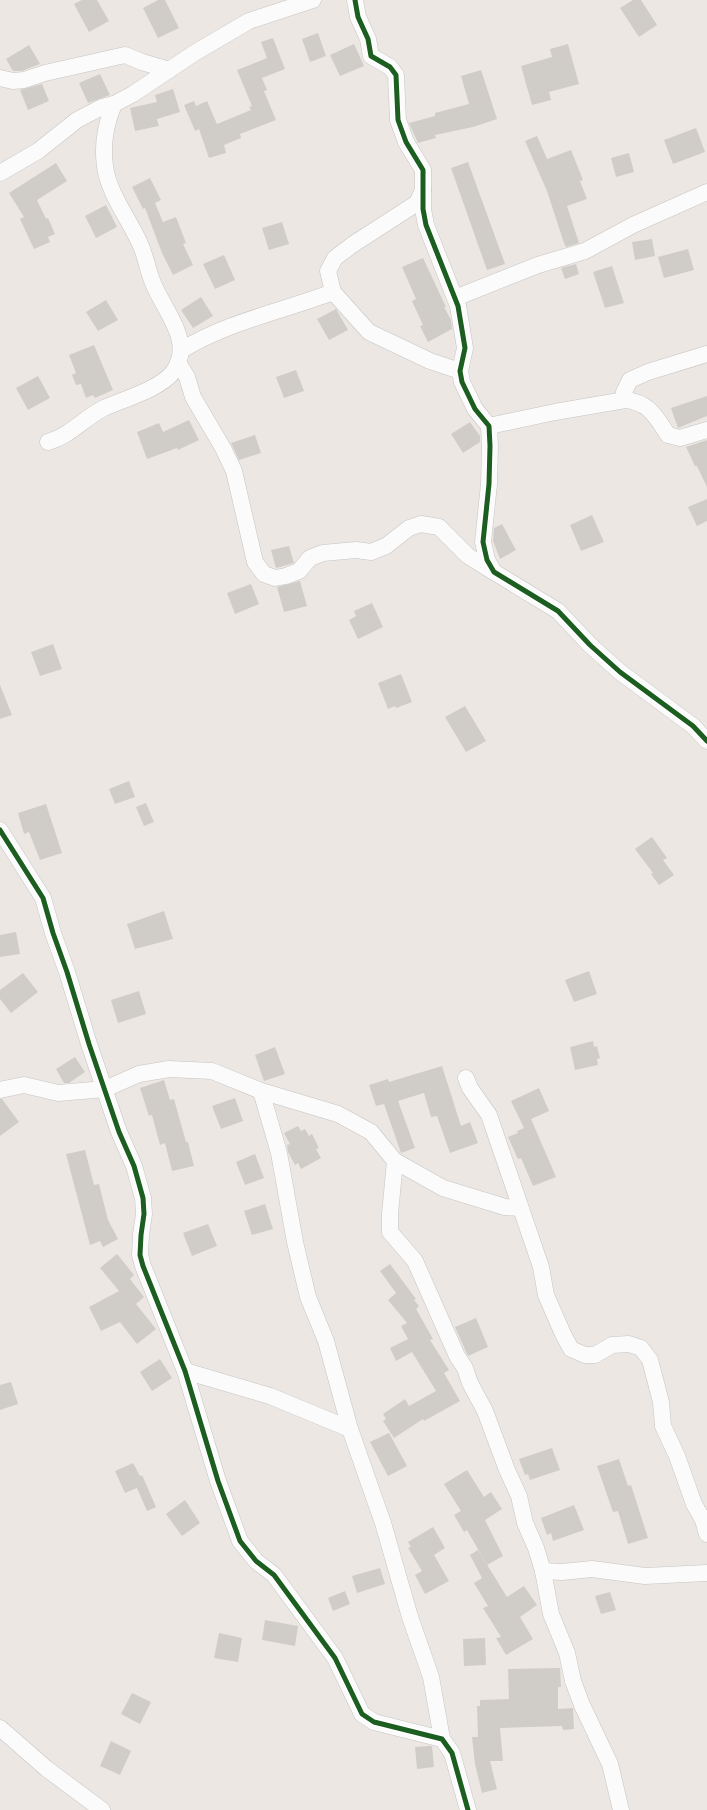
<svg xmlns="http://www.w3.org/2000/svg" width="707" height="1810" viewBox="0 0 707 1810" font-family="Signika,sans-serif">
<rect width="100%" height="100%" fill="#ece7e2"/>
<g fill="#d0cdc9">
<path d="M 82,0 L 97,0 L 109,21 L 89,32 L 74,4 Z"/>
<path d="M 158,0 L 165,0 L 179,28 L 158,38 L 143,8 Z"/>
<path d="M 633,0 L 641,0 L 657,25 L 639,37 L 620,8 Z"/>
<path d="M 318,33 L 326,56 L 310,62 L 302,39 Z"/>
<path d="M 273,38 L 285,69 L 262,78 L 267,90 L 264,91 L 276,120 L 240,134 L 241,138 L 224,145 L 226,153 L 209,158 L 199,129 L 195,131 L 184,105 L 194,101 L 196,106 L 207,101 L 217,124 L 251,110 L 249,107 L 252,106 L 237,70 L 267,58 L 261,42 Z"/>
<path d="M 354,44 L 364,66 L 340,76 L 330,55 Z"/>
<path d="M 568,44 L 579,84 L 549,92 L 551,100 L 532,105 L 521,66 L 552,57 L 550,49 Z"/>
<path d="M 29,45 L 40,64 L 22,71 L 13,71 L 6,59 Z"/>
<path d="M 481,70 L 497,119 L 473,127 L 435,135 L 436,138 L 418,143 L 409,123 L 435,116 L 435,113 L 469,104 L 461,76 Z"/>
<path d="M 100,74 L 110,95 L 88,103 L 79,83 Z"/>
<path d="M 42,84 L 49,101 L 28,110 L 20,90 Z"/>
<path d="M 173,89 L 180,112 L 157,119 L 159,126 L 135,131 L 130,108 L 157,102 L 155,95 Z"/>
<path d="M 696,128 L 705,152 L 673,164 L 664,140 Z"/>
<path d="M 537,136 L 547,159 L 571,150 L 583,180 L 580,181 L 587,199 L 567,206 L 579,243 L 566,247 L 564,243 L 547,191 L 525,141 Z"/>
<path d="M 629,153 L 634,172 L 616,177 L 611,158 Z"/>
<path d="M 468,162 L 505,264 L 487,270 L 451,168 Z"/>
<path d="M 56,163 L 67,181 L 37,200 L 46,219 L 48,218 L 55,234 L 48,237 L 50,242 L 34,249 L 20,219 L 24,217 L 9,193 Z"/>
<path d="M 150,178 L 161,200 L 155,203 L 163,222 L 176,217 L 186,243 L 183,244 L 193,265 L 173,275 L 162,253 L 145,208 L 143,209 L 132,187 Z"/>
<path d="M 106,205 L 117,227 L 96,238 L 85,216 Z"/>
<path d="M 282,222 L 289,244 L 269,250 L 262,228 Z"/>
<path d="M 652,239 L 655,256 L 635,260 L 632,242 Z"/>
<path d="M 688,249 L 694,270 L 664,278 L 658,257 Z"/>
<path d="M 224,255 L 235,280 L 215,289 L 203,264 Z"/>
<path d="M 423,258 L 446,307 L 444,307 L 451,320 L 452,329 L 428,342 L 420,326 L 423,325 L 412,301 L 416,299 L 402,267 Z"/>
<path d="M 576,264 L 579,274 L 565,279 L 561,268 Z"/>
<path d="M 612,266 L 624,303 L 605,308 L 593,272 Z"/>
<path d="M 201,297 L 213,316 L 193,328 L 181,310 Z"/>
<path d="M 106,300 L 118,320 L 98,331 L 86,312 Z"/>
<path d="M 336,309 L 348,330 L 329,340 L 317,319 Z"/>
<path d="M 94,345 L 113,390 L 95,398 L 93,395 L 86,398 L 81,384 L 76,385 L 72,375 L 76,373 L 69,355 Z"/>
<path d="M 296,370 L 304,391 L 284,398 L 276,377 Z"/>
<path d="M 38,376 L 50,398 L 28,410 L 16,388 Z"/>
<path d="M 707,396 L 707,416 L 678,428 L 671,408 Z"/>
<path d="M 189,420 L 199,440 L 178,450 L 177,448 L 147,459 L 137,432 L 159,423 L 163,432 Z"/>
<path d="M 470,422 L 480,436 L 480,442 L 463,453 L 451,434 Z"/>
<path d="M 255,435 L 261,453 L 239,460 L 231,443 Z"/>
<path d="M 707,440 L 707,487 L 697,466 L 695,466 L 686,447 Z"/>
<path d="M 707,499 L 707,521 L 697,526 L 688,507 Z"/>
<path d="M 592,515 L 604,542 L 581,551 L 570,525 Z"/>
<path d="M 502,524 L 516,550 L 500,559 L 493,541 L 494,528 Z"/>
<path d="M 289,546 L 294,563 L 276,568 L 271,550 Z"/>
<path d="M 300,581 L 307,606 L 284,612 L 277,587 Z"/>
<path d="M 251,584 L 259,604 L 235,614 L 227,593 Z"/>
<path d="M 372,603 L 383,627 L 358,639 L 349,620 L 356,616 L 354,611 Z"/>
<path d="M 53,644 L 62,669 L 40,676 L 31,652 Z"/>
<path d="M 401,674 L 412,702 L 396,708 L 395,706 L 388,709 L 378,683 Z"/>
<path d="M 0,685 L 12,715 L 0,719 Z"/>
<path d="M 465,706 L 486,741 L 466,752 L 445,717 Z"/>
<path d="M 129,781 L 135,797 L 115,804 L 109,789 Z"/>
<path d="M 146,803 L 154,822 L 144,826 L 136,807 Z"/>
<path d="M 46,804 L 62,853 L 40,860 L 29,832 L 24,834 L 18,813 Z"/>
<path d="M 652,837 L 667,858 L 663,860 L 674,875 L 659,885 L 651,874 L 653,873 L 635,849 Z"/>
<path d="M 164,911 L 173,939 L 135,949 L 127,924 Z"/>
<path d="M 16,932 L 20,954 L 0,957 L 0,935 Z"/>
<path d="M 589,971 L 597,994 L 574,1002 L 565,980 Z"/>
<path d="M 23,973 L 38,992 L 11,1013 L 0,999 L 0,990 Z"/>
<path d="M 139,991 L 146,1014 L 118,1023 L 111,1000 Z"/>
<path d="M 593,1041 L 594,1047 L 597,1046 L 600,1058 L 597,1059 L 598,1065 L 575,1070 L 570,1047 Z"/>
<path d="M 275,1047 L 285,1074 L 264,1081 L 255,1055 Z"/>
<path d="M 75,1057 L 85,1072 L 69,1083 L 64,1083 L 56,1069 Z"/>
<path d="M 442,1066 L 461,1126 L 470,1122 L 478,1143 L 450,1153 L 437,1116 L 431,1117 L 424,1093 L 398,1101 L 415,1148 L 401,1153 L 384,1104 L 376,1106 L 369,1085 L 388,1079 L 389,1082 Z"/>
<path d="M 164,1080 L 170,1100 L 174,1099 L 186,1142 L 188,1142 L 194,1166 L 172,1171 L 165,1143 L 160,1145 L 152,1115 L 149,1116 L 140,1088 Z"/>
<path d="M 539,1088 L 549,1111 L 531,1119 L 556,1177 L 533,1186 L 521,1158 L 518,1159 L 508,1137 L 518,1133 L 517,1131 L 524,1128 L 511,1101 Z"/>
<path d="M 235,1098 L 243,1121 L 221,1129 L 212,1106 Z"/>
<path d="M 0,1099 L 2,1099 L 19,1122 L 0,1136 Z"/>
<path d="M 298,1126 L 301,1131 L 305,1129 L 309,1136 L 312,1134 L 319,1148 L 316,1149 L 321,1158 L 301,1169 L 298,1163 L 295,1165 L 288,1152 L 287,1145 L 290,1144 L 284,1133 Z"/>
<path d="M 85,1150 L 94,1185 L 99,1184 L 108,1220 L 118,1239 L 103,1247 L 100,1241 L 90,1245 L 66,1154 Z"/>
<path d="M 255,1154 L 264,1178 L 245,1185 L 236,1162 Z"/>
<path d="M 265,1204 L 273,1229 L 252,1235 L 244,1211 Z"/>
<path d="M 208,1224 L 217,1246 L 192,1256 L 183,1233 Z"/>
<path d="M 117,1254 L 134,1275 L 130,1279 L 144,1297 L 136,1304 L 156,1329 L 137,1344 L 120,1322 L 101,1331 L 89,1307 L 119,1291 L 100,1268 Z"/>
<path d="M 390,1264 L 416,1299 L 414,1300 L 419,1306 L 416,1309 L 433,1339 L 430,1340 L 449,1370 L 444,1373 L 460,1401 L 424,1421 L 423,1419 L 394,1438 L 383,1421 L 386,1419 L 383,1414 L 405,1399 L 409,1406 L 436,1391 L 412,1352 L 396,1361 L 390,1348 L 408,1339 L 401,1326 L 407,1323 L 388,1300 L 396,1293 L 380,1271 Z"/>
<path d="M 476,1318 L 488,1347 L 468,1356 L 455,1327 Z"/>
<path d="M 160,1359 L 172,1378 L 152,1391 L 140,1372 Z"/>
<path d="M 11,1382 L 18,1404 L 0,1410 L 0,1385 Z"/>
<path d="M 389,1433 L 407,1466 L 388,1476 L 370,1442 Z"/>
<path d="M 552,1448 L 560,1470 L 530,1480 L 528,1474 L 525,1475 L 519,1459 Z"/>
<path d="M 619,1459 L 628,1486 L 631,1485 L 648,1538 L 628,1544 L 618,1511 L 613,1512 L 597,1466 Z"/>
<path d="M 133,1463 L 140,1476 L 142,1475 L 156,1507 L 147,1511 L 137,1488 L 125,1493 L 115,1471 Z"/>
<path d="M 467,1470 L 484,1497 L 491,1492 L 502,1509 L 485,1520 L 503,1556 L 487,1565 L 467,1530 L 464,1532 L 454,1515 L 461,1511 L 444,1484 Z"/>
<path d="M 185,1500 L 200,1523 L 182,1536 L 166,1514 Z"/>
<path d="M 574,1505 L 584,1530 L 553,1541 L 551,1533 L 547,1535 L 541,1518 Z"/>
<path d="M 433,1527 L 445,1548 L 434,1555 L 449,1581 L 425,1594 L 415,1575 L 422,1571 L 408,1548 L 411,1547 L 408,1542 Z"/>
<path d="M 478,1550 L 507,1597 L 524,1586 L 537,1605 L 520,1617 L 533,1639 L 506,1655 L 496,1638 L 501,1637 L 483,1608 L 488,1606 L 474,1583 L 482,1578 L 470,1555 Z"/>
<path d="M 380,1568 L 385,1584 L 357,1593 L 352,1576 Z"/>
<path d="M 345,1591 L 350,1604 L 333,1611 L 328,1598 Z"/>
<path d="M 610,1592 L 616,1610 L 601,1614 L 595,1596 Z"/>
<path d="M 265,1620 L 298,1626 L 295,1646 L 262,1640 Z"/>
<path d="M 219,1633 L 242,1638 L 238,1662 L 214,1658 Z"/>
<path d="M 485,1638 L 486,1665 L 464,1666 L 463,1639 Z"/>
<path d="M 560,1668 L 561,1687 L 558,1687 L 558,1709 L 573,1708 L 574,1729 L 563,1730 L 562,1726 L 500,1728 L 503,1761 L 490,1761 L 497,1789 L 482,1793 L 475,1764 L 472,1737 L 478,1737 L 477,1706 L 480,1706 L 480,1700 L 509,1699 L 508,1669 Z"/>
<path d="M 132,1693 L 151,1702 L 140,1724 L 121,1714 Z"/>
<path d="M 111,1741 L 131,1751 L 120,1775 L 100,1766 Z"/>
<path d="M 429,1746 L 432,1746 L 434,1767 L 417,1769 L 415,1747 Z"/>
</g>
<g fill="none" stroke-linecap="round" stroke-linejoin="round">
<defs>
<g id="minor">
<path d="M 355,0 L 358,17 L 368,39 L 371,56 L 390,67 L 396,75 L 398,120 L 406,142 L 423,170 L 423,209 L 426,225 L 458,306 L 465,348 L 460,371 L 462,382 L 475,409 L 489,426 L 490,446 L 489,484 L 483,542 L 487,560 L 494,572 L 558,611 L 590,645 L 620,672 L 693,726 L 707,741"/>
<path d="M 0,78 L 13,81 L 24,80 L 45,73 L 125,55 L 142,62 L 169,70"/>
<path d="M 0,173 L 38,151 L 77,120 L 102,107 L 114,104 L 133,94 L 196,52 L 249,21 L 313,0"/>
<path d="M 423,190 L 417,203 L 352,245 L 335,258 L 328,271 L 333,292 L 369,332 L 430,361 L 460,371"/>
<path d="M 455,298 L 538,265 L 585,251 L 633,225 L 707,192"/>
<path d="M 182,350 C 227,322 283,311 333,292"/>
<path d="M 178,362 L 187,377 L 193,397 L 223,448 L 234,471 L 255,562 L 264,574 L 275,578 L 286,576 L 299,571 L 310,558 L 323,553 L 356,550 L 371,552 L 386,546 L 409,528 L 421,524 L 439,527 L 468,556 L 494,572"/>
<path d="M 625,400 L 624,392 L 630,380 L 648,372 L 707,354"/>
<path d="M 489,426 L 555,412 L 625,400 C 649,402 656,417 668,435 L 680,438 L 707,430"/>
<path d="M 48,442 C 70,436 84,418 104,408 C 124,399 160,389 173,372 C 195,342 164,311 153,283 C 148,271 146,258 141,246 C 130,220 108,193 105,166 C 102,145 106,123 114,104"/>
<path d="M 0,830 L 43,898 L 53,933 L 67,972 L 89,1044 L 119,1132 L 134,1166 L 143,1198 L 144,1214 L 141,1235 L 140,1255 L 143,1266 L 185,1371 L 218,1481 L 240,1541 L 256,1561 L 274,1575 L 335,1658 L 362,1714 L 374,1722 L 442,1739 L 452,1753 L 468,1810"/>
<path d="M 466,1078 L 470,1088 L 489,1115 L 541,1267 L 546,1295 L 563,1334 L 571,1349 L 585,1355 L 595,1355 L 612,1345 L 629,1344 L 641,1348 L 650,1360 L 661,1402 L 663,1426 L 677,1456 L 694,1504 L 703,1520 L 707,1534"/>
<path d="M 0,1090 L 24,1085 L 58,1093 L 105,1089 L 139,1074 L 169,1069 L 212,1071 L 261,1091 L 338,1114 L 371,1132 L 395,1161 L 443,1188 L 505,1207 L 520,1208"/>
<path d="M 261,1091 L 279,1153 L 295,1242 L 308,1297 L 326,1341 L 350,1429 L 383,1523 L 410,1617 L 431,1677 L 442,1739"/>
<path d="M 395,1161 L 390,1214 L 390,1232 L 415,1261 L 457,1356 L 465,1368 L 470,1383 L 485,1411 L 507,1470 L 519,1496 L 525,1523 L 536,1548 L 543,1571 L 551,1614 L 567,1653 L 573,1681 L 582,1705 L 610,1764 L 621,1810"/>
<path d="M 185,1371 L 270,1396 L 350,1429"/>
<path d="M 543,1571 L 562,1572 L 592,1569 L 645,1576 L 707,1573"/>
<path d="M 0,1728 L 47,1769 L 102,1810"/>
</g>
</defs>
<use href="#minor" stroke="#c5c4c4" stroke-width="17"/>
<use href="#minor" stroke="#fcfbfb" stroke-width="16"/>
<defs>
<g id="cycleway">
<path d="M 355,0 L 358,17 L 368,39 L 371,56 L 390,67 L 396,75 L 398,120 L 406,142 L 423,170 L 423,209 L 426,225 L 458,306 L 465,348 L 460,371 L 462,382 L 475,409 L 489,426 L 490,446 L 489,484 L 483,542 L 487,560 L 494,572 L 558,611 L 590,645 L 620,672 L 693,726 L 707,741"/>
<path d="M 0,830 L 43,898 L 53,933 L 67,972 L 89,1044 L 119,1132 L 134,1166 L 143,1198 L 144,1214 L 141,1235 L 140,1255 L 143,1266 L 185,1371 L 218,1481 L 240,1541 L 256,1561 L 274,1575 L 335,1658 L 362,1714 L 374,1722 L 442,1739 L 452,1753 L 468,1810"/>
</g>
</defs>
<use href="#cycleway" stroke="#fff" stroke-width="8"/>
<use href="#cycleway" stroke="#1b5e20" stroke-width="5"/>
</g>
</svg>
